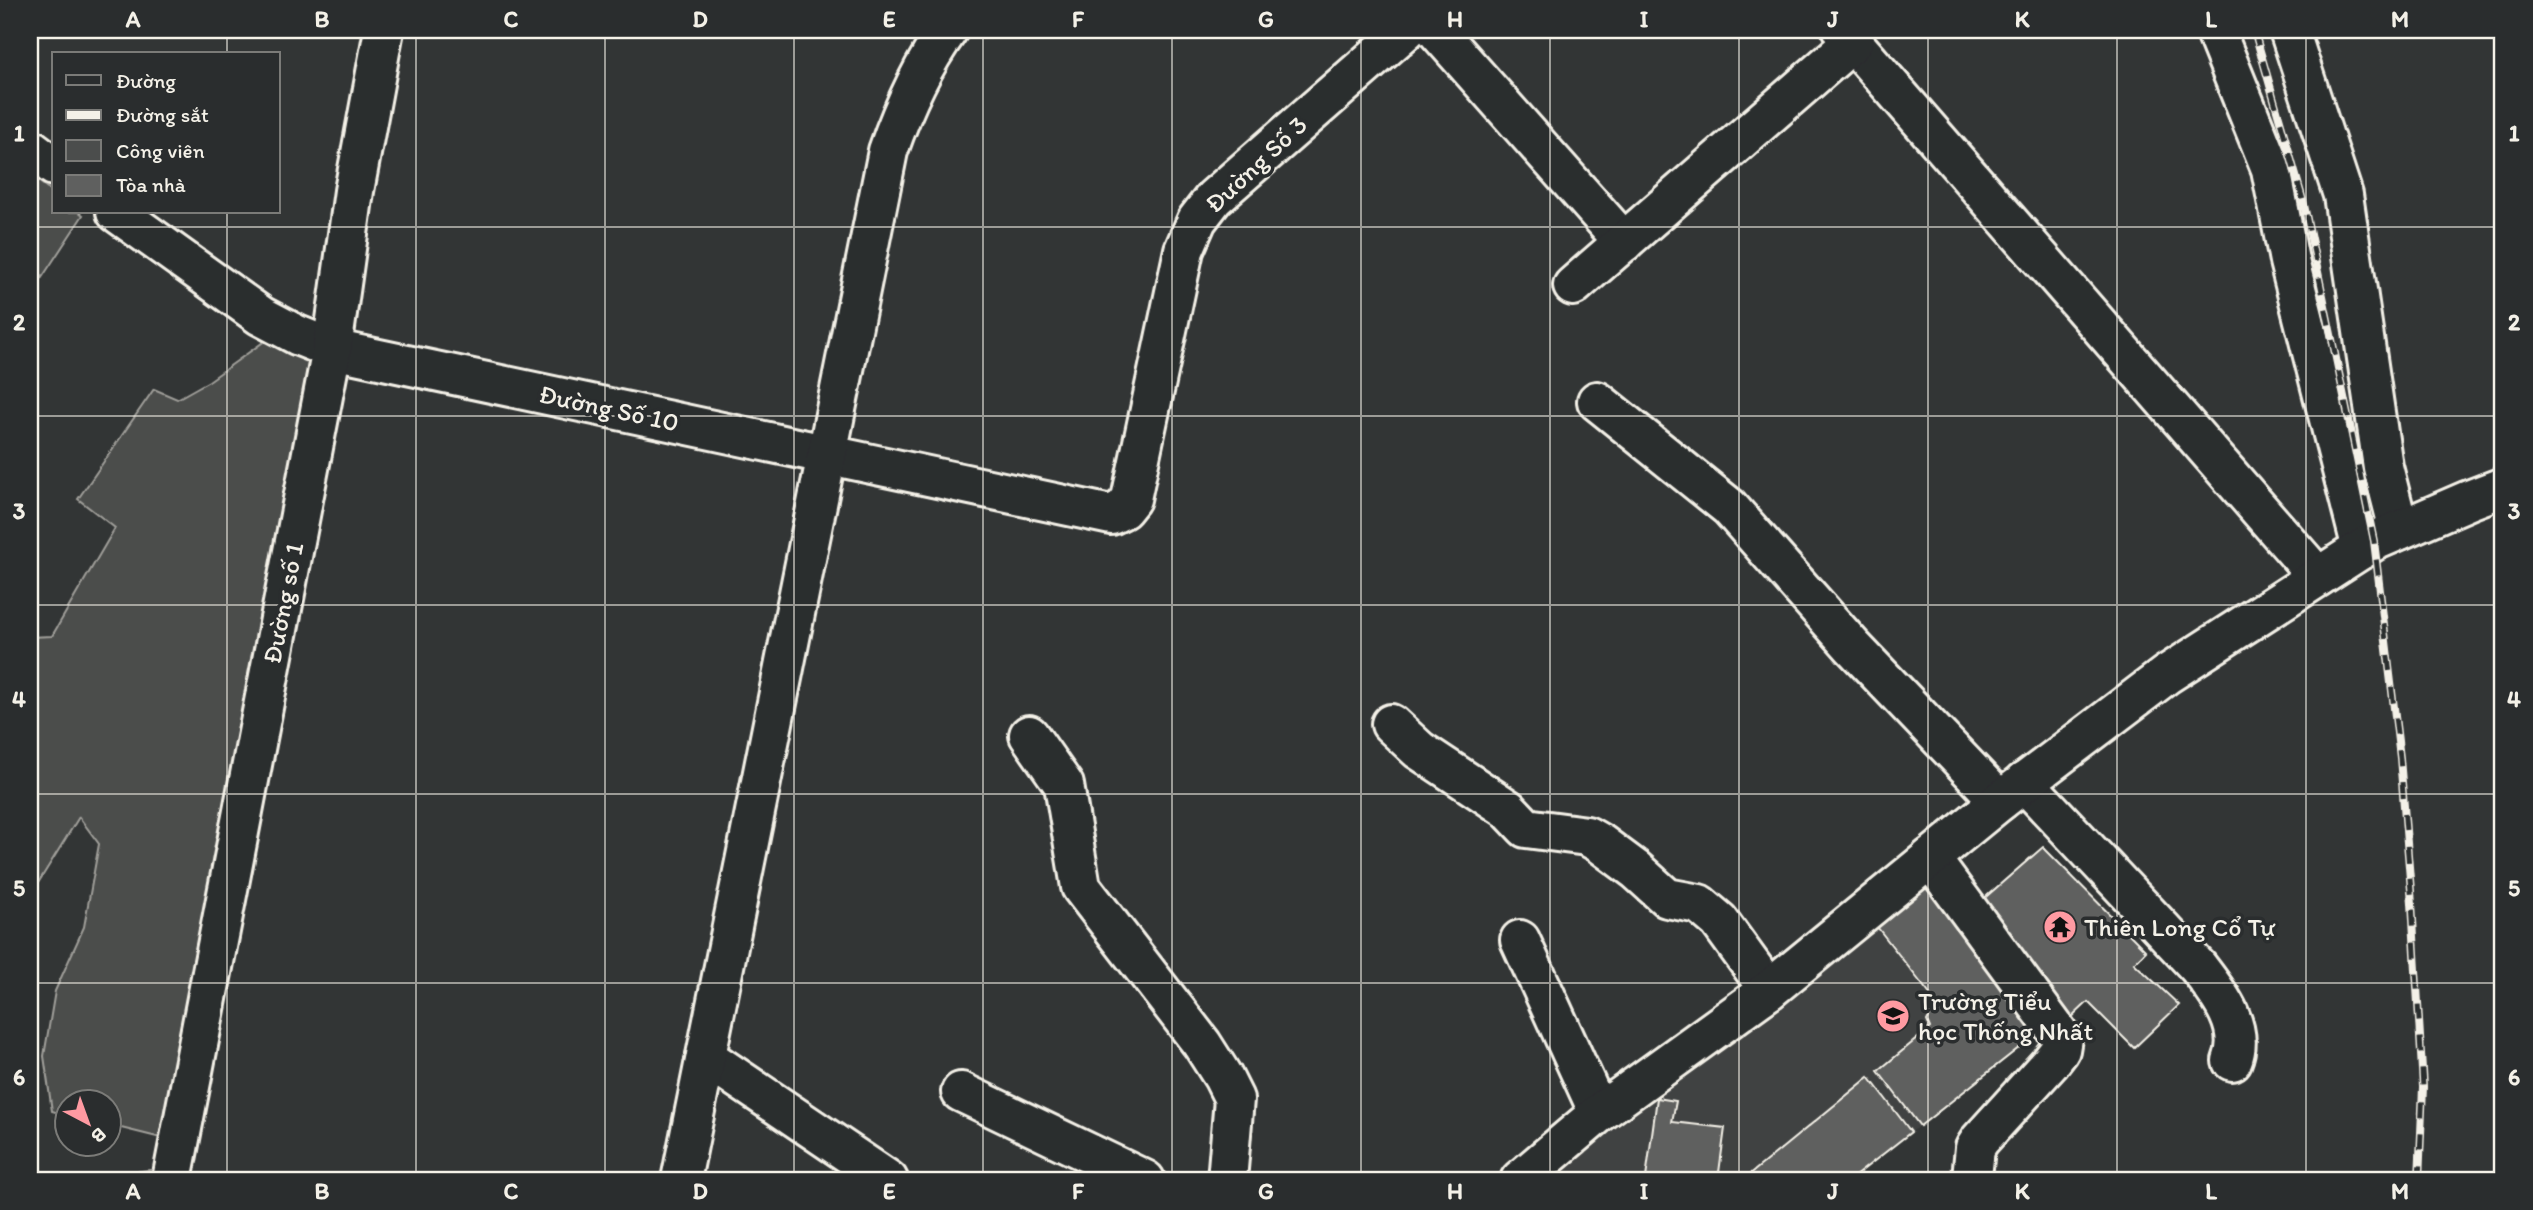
<svg xmlns="http://www.w3.org/2000/svg" width="2533" height="1210" viewBox="0 0 2533 1210" font-family="Itim,sans-serif">
<rect width="100%" height="100%" fill="#323535"/>
<filter id="ink" filterUnits="userSpaceOnUse"><feTurbulence type="fractalNoise" baseFrequency=".0143" numOctaves="2"/><feDisplacementMap in="SourceGraphic" scale="14" xChannelSelector="R" yChannelSelector="G"/><feConvolveMatrix kernelMatrix="1 2 1 2 8 2 1 2 1" color-interpolation-filters="sRGB"/></filter>
<g filter="url(#ink)">
<path fill="#404242" d="M 1927,880 L 2039,1032 L 1850,1180 L 1542,1180 Z"/>
<g fill="#4b4d4c" stroke="#a09f9a" stroke-width="2">
<path d="M 30,175 L 54,193 L 54,212 L 79,212 L 83,215 L 30,296 Z"/>
<path d="M 269,338 L 315,358 L 165,1139 L 109,1125 L 108,1102 L 66,1102 L 66,1115 L 52,1111 L 44,1056 L 55,991 L 84,927 L 99,844 L 79,817 L 30,896 L 30,637 L 52,636 L 115,528 L 78,499 L 154,389 L 177,399 L 209,381 Z"/>
<path d="M 158,1169 L 155,1180 L 68,1180 Z"/>
</g>
<g fill="#5f605f" stroke="#f4f1e8" stroke-width="2">
<path d="M 2043,847 L 2146,951 L 2134,963 L 2179,1005 L 2134,1048 L 2088,1002 L 2068,1021 L 1980,902 Z"/>
<path d="M 1927,880 L 2039,1032 L 1920,1126 L 1878,1071 L 1930,1028 L 1927,1021 L 1932,1012 L 1939,1006 L 1874,923 Z"/>
<path d="M 1869,1077 L 1911,1132 L 1850,1180 L 1743,1180 Z"/>
<path d="M 1657,1098 L 1676,1101 L 1672,1122 L 1725,1128 L 1718,1180 L 1646,1178 Z"/>
</g>
<g fill="none" stroke-linecap="round" stroke-linejoin="round">
<defs>
<g id="minor">
<path d="M 1436,30 L 1624,242"/>
<path d="M 1842,30 L 2318,577"/>
<path d="M 2215,30 L 2271,169 L 2289,261 L 2362,549"/>
<path d="M 2289,30 L 2343,195 L 2383,467 L 2399,530"/>
<path d="M 30,148 L 54,166"/>
<path d="M 116,212 L 261,316 L 297,335 L 332,349 L 1111,515 L 1123,509 L 1131,499 L 1184,250 L 1197,220 L 1214,198 L 1406,30"/>
<path d="M 1573,286 L 1853,42"/>
<path d="M 1597,401 L 1729,507 L 1853,647 L 2000,801"/>
<path d="M 1391,724 L 1419,750 L 1508,809 L 1526,828 L 1587,836 L 1601,844 L 1636,870 L 1667,898 L 1699,904 L 1719,921 L 1769,990"/>
<path d="M 1029,735 L 1064,785 L 1081,887 L 1202,1044 L 1223,1077 L 1234,1099 L 1227,1180"/>
<path d="M 2024,782 L 2198,967 C 2218,993 2246,1027 2232,1061"/>
<path d="M 1930,858 L 2062,1038 L 2060,1050 L 2050,1063 L 1980,1140 L 1975,1148 L 1972,1177 L 1974,1180"/>
<path d="M 1520,940 L 1599,1113"/>
<path d="M 706,1057 L 888,1180"/>
<path d="M 961,1092 L 1145,1180"/>
<path d="M 172,1180 L 332,349 L 354,191 L 384,30"/>
<path d="M 681,1180 L 888,151 C 903,108 921,67 948,30"/>
<path d="M 1520,1180 L 1599,1113 L 1769,990 L 2000,801 L 2166,675 L 2374,541 L 2469,500 L 2503,487"/>
</g>
</defs>
<use href="#minor" stroke="#f4f1e8" stroke-width="44"/>
<use href="#minor" stroke="#2a2d2e" stroke-width="38"/>
<defs>
<path id="rail" d="M 2254,30 L 2303,200 L 2374,541 L 2400,758 L 2412,903 L 2423,1087 L 2419,1180"/>
</defs>
<use href="#rail" stroke="#f4f1e8" stroke-width="8"/>
<use href="#rail" stroke="#2a2d2e" stroke-width="5" stroke-dasharray="16" stroke-linecap="butt"/>
</g>
</g>
<path fill="none" stroke="#f4f1e8" stroke-width="2" stroke-opacity="0.55" d="M 227,30 L 227,54M 416,30 L 416,1180M 605,30 L 605,1180M 794,30 L 794,1180M 983,30 L 983,1180M 1172,30 L 1172,1180M 1361,30 L 1361,1180M 1550,30 L 1550,1180M 1739,30 L 1739,1180M 1928,30 L 1928,1180M 2117,30 L 2117,1180M 2306,30 L 2306,1180M 227,212 L 227,1180M 30,227 L 2503,227M 30,416 L 2503,416M 30,605 L 2503,605M 30,794 L 2503,794M 30,983 L 2503,983"/>
<defs>
<symbol id="temple-disc" viewBox="-11 -11 22 22"><circle r="9.5" fill="#ff9aa2" stroke="#2a2d2e"/><path d="M0-6L5-2H3V0L6.5 2.5H4V6H1.5V3h-3V6H-4V2.5H-6.5L-3 0V-2H-5Z" fill="#111"/></symbol>
<symbol id="school-disc" viewBox="-11 -11 22 22"><circle r="9.5" fill="#ff9aa2" stroke="#2a2d2e"/><path d="M0-5L7-2L0 1L-7-2ZM-4 1L0 2.5L4 1V4Q0 6-4 4Z" fill="#111"/></symbol>
</defs>
<g fill-rule="evenodd">
<use href="#temple-disc" x="2041" y="908" width="38" height="38"/>
<use href="#school-disc" x="1874" y="997" width="38" height="38"/>
</g>
<g text-anchor="middle" dominant-baseline="central" stroke-width="7" stroke-linejoin="round" paint-order="stroke">
<g font-size="26" fill="#f4f1e8" stroke="#2a2d2e">
<text transform="translate(1256 164) rotate(-43)">Đường Số 3</text>
<text transform="translate(609 408) rotate(12)">Đường Số 10</text>
<text transform="translate(283 603) rotate(-79)">Đường số 1</text>
</g>
<g font-size="26" fill="#f4f1e8" stroke="#2a2d2e" text-anchor="start">
<text x="2084" y="927">Thiên Long Cổ Tự</text>
<text x="1918" y="1001">Trường Tiểu<tspan x="1918" dy="30">học Thống Nhất</tspan></text>
</g>
</g>
<rect width="2533" height="1210" fill="none" stroke="#2a2d2e" stroke-width="77"/>
<rect x="52" y="52" width="228" height="161" fill="#2a2d2e" stroke="#7b7b78" stroke-width="2"/>
<rect x="66" y="75" width="35" height="10" fill="#2a2d2e" stroke="#7b7b78" stroke-width="2"/>
<text x="116" y="88" font-size="21" fill="#f4f1e8">Đường</text>
<rect x="66" y="110" width="35" height="10" fill="#f4f1e8" stroke="#7b7b78" stroke-width="2"/>
<text x="116" y="122" font-size="21" fill="#f4f1e8">Đường sắt</text>
<rect x="66" y="140" width="35" height="21" fill="#4b4d4c" stroke="#7b7b78" stroke-width="2"/>
<text x="116" y="158" font-size="21" fill="#f4f1e8">Công viên</text>
<rect x="66" y="175" width="35" height="21" fill="#5f605f" stroke="#7b7b78" stroke-width="2"/>
<text x="116" y="192" font-size="21" fill="#f4f1e8">Tòa nhà</text>
<g transform="translate(88 1123) rotate(139)"><circle r="33" fill="#2a2d2e" stroke="#7b7b78" stroke-width="2"/>
<path d="M0-5L12 26L0 18L-12 26Z" fill="#ff9aa2"/>
<text y="-10" font-size="19" font-weight="bold" text-anchor="middle" fill="#f4f1e8">B</text>
</g>
<rect x="38" y="38" width="2456" height="1134" fill="none" stroke="#f4f1e8" stroke-width="2.5"/>
<g font-size="23" text-anchor="middle" font-weight="bold" fill="#f4f1e8">
<text x="133" y="27">A</text>
<text x="322" y="27">B</text>
<text x="511" y="27">C</text>
<text x="700" y="27">D</text>
<text x="889" y="27">E</text>
<text x="1078" y="27">F</text>
<text x="1266" y="27">G</text>
<text x="1455" y="27">H</text>
<text x="1644" y="27">I</text>
<text x="1833" y="27">J</text>
<text x="2022" y="27">K</text>
<text x="2211" y="27">L</text>
<text x="2400" y="27">M</text>
<text x="19" y="141">1</text>
<text x="2514" y="141">1</text>
<text x="19" y="330">2</text>
<text x="2514" y="330">2</text>
<text x="19" y="519">3</text>
<text x="2514" y="519">3</text>
<text x="19" y="707">4</text>
<text x="2514" y="707">4</text>
<text x="19" y="896">5</text>
<text x="2514" y="896">5</text>
<text x="19" y="1085">6</text>
<text x="2514" y="1085">6</text>
<text x="133" y="1199">A</text>
<text x="322" y="1199">B</text>
<text x="511" y="1199">C</text>
<text x="700" y="1199">D</text>
<text x="889" y="1199">E</text>
<text x="1078" y="1199">F</text>
<text x="1266" y="1199">G</text>
<text x="1455" y="1199">H</text>
<text x="1644" y="1199">I</text>
<text x="1833" y="1199">J</text>
<text x="2022" y="1199">K</text>
<text x="2211" y="1199">L</text>
<text x="2400" y="1199">M</text>
</g>
</svg>
